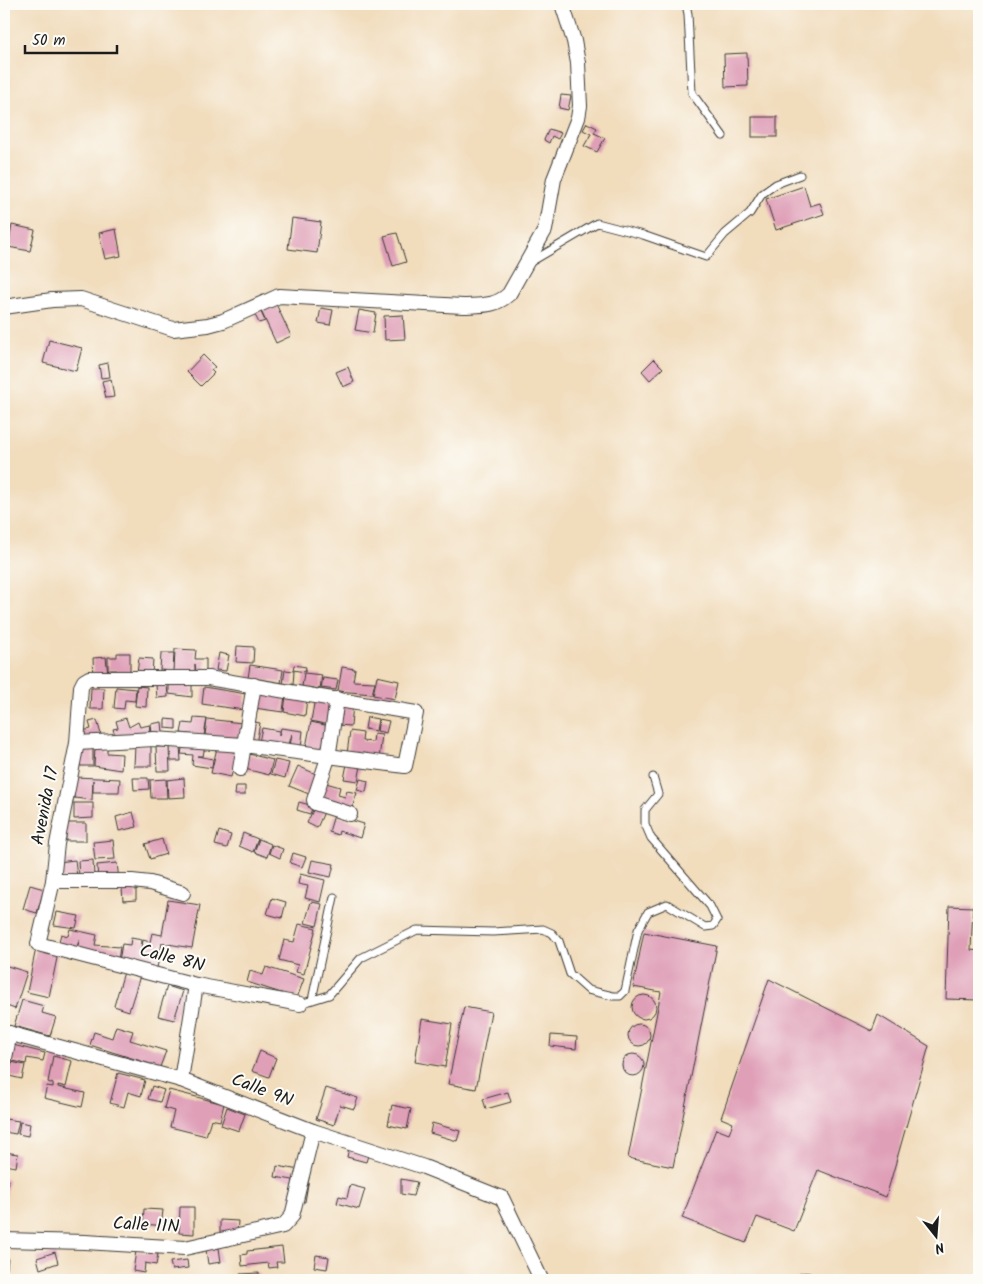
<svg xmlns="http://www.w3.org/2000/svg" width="983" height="1284" viewBox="0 0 983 1284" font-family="Kalam,sans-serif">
<rect width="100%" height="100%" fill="#fdfcf7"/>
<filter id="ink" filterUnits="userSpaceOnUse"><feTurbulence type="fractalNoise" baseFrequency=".02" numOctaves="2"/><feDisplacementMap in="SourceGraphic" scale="10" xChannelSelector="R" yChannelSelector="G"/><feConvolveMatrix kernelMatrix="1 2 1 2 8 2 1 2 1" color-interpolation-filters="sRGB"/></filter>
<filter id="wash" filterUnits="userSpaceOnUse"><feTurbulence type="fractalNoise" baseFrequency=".0096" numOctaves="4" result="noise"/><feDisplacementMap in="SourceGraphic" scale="20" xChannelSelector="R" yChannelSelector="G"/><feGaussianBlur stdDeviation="1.12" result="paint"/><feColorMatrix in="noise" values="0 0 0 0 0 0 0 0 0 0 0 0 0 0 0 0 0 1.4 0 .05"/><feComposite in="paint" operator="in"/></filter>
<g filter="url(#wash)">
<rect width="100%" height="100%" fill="#f1dcbc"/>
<g id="blocks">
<g fill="#df9fb7">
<path d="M 747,53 L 748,86 L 725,87 L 724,54 Z"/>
<path d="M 561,95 L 571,96 L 568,110 L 559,108 Z"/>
<rect x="752" y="117" width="25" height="20"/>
<path d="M 587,123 L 597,128 L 594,133 L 605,138 L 597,152 L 584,146 L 591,134 L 583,130 Z"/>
<path d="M 549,129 L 561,133 L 558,139 L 552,136 L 549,143 L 544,140 Z"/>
<path d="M 804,186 L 810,206 L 820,203 L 824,214 L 776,230 L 766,199 Z"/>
<path d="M 292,218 L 321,222 L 317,253 L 288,249 Z"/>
<path d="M 12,225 L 35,230 L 30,251 L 8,247 Z"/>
<path d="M 116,229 L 121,256 L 105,259 L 99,233 Z"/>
<path d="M 397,233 L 406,262 L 393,266 L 384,236 Z"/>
<path d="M 276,304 L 291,336 L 276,343 L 261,311 Z"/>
<path d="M 321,308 L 333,310 L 330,325 L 318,323 Z"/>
<path d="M 260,310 L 265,321 L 259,323 L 254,313 Z"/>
<path d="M 359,310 L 376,313 L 373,333 L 355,330 Z"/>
<path d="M 403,315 L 405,339 L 385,340 L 384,316 Z"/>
<path d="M 49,340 L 82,348 L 76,371 L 43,363 Z"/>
<path d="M 203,355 L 215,367 L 211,370 L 214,373 L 201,386 L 187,372 Z"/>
<path d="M 654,359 L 663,368 L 650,380 L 642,371 Z"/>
<path d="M 108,363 L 110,377 L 101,378 L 99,365 Z"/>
<path d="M 348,367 L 354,382 L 343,387 L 336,372 Z"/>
<path d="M 111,379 L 114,397 L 106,398 L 102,381 Z"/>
<path d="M 237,646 L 254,647 L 253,663 L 236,662 Z"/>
<path d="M 175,649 L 196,650 L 195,659 L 206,659 L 206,671 L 196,671 L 195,664 L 195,672 L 174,671 Z"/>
<path d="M 117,653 L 130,653 L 130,673 L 117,673 L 117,670 L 108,670 L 108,657 L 117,657 Z"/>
<path d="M 161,653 L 174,653 L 173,671 L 160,670 Z"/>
<path d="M 219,653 L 229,655 L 226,671 L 216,670 Z"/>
<path d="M 106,657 L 108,675 L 94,677 L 93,658 Z"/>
<path d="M 139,658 L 153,659 L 152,674 L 137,673 Z"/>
<path d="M 250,665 L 283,670 L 281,683 L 248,678 Z"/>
<path d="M 294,665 L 306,667 L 305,672 L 293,670 Z"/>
<path d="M 342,667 L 355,669 L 353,681 L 375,682 L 372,694 L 338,691 Z"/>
<path d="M 285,670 L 294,671 L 293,685 L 283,684 Z"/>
<path d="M 304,673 L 322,675 L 320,689 L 302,687 Z"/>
<path d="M 377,676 L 399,681 L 395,699 L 373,695 Z"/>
<path d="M 323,678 L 338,680 L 336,690 L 321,688 Z"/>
<path d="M 192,683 L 192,697 L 169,694 L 169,684 Z"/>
<path d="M 167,684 L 168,697 L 157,698 L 156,685 Z"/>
<path d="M 137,686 L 147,687 L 146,707 L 135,706 Z"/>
<path d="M 116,687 L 136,689 L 135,701 L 125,700 L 124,709 L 114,708 Z"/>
<path d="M 204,687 L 246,694 L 244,710 L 202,704 Z"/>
<path d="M 91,688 L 104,688 L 103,709 L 90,709 Z"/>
<path d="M 256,692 L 285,695 L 283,712 L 254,708 Z"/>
<path d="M 286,695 L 307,698 L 305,716 L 284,712 Z"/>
<path d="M 315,698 L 333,702 L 329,725 L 311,721 Z"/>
<path d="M 343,703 L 353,704 L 351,726 L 337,725 L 338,715 L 342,716 Z"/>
<path d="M 367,717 L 378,719 L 376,731 L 365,729 Z"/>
<path d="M 126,718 L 129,727 L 138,722 L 140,727 L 150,725 L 151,731 L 122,739 L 120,734 L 115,735 L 113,729 L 118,728 L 116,721 Z"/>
<path d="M 194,718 L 207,719 L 204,736 L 181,733 L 183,723 L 193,724 Z"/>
<path d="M 165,719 L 176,720 L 176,729 L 165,728 Z"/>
<path d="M 207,719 L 242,723 L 240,739 L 205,735 Z"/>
<path d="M 379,719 L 389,721 L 386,733 L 377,731 Z"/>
<path d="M 97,720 L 102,738 L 85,742 L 82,731 L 91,729 L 89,722 Z"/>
<path d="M 249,721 L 260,723 L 256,744 L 246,742 Z"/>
<path d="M 162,722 L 163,733 L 152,734 L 151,724 Z"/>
<path d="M 311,722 L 329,726 L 323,751 L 306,747 Z"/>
<path d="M 262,728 L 279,731 L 279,736 L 281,728 L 303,731 L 301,748 L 290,746 L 292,734 L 289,745 L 259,742 Z"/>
<path d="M 350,731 L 363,733 L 362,741 L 373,742 L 374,734 L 382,735 L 379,759 L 347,754 Z"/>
<path d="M 183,744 L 205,746 L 203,756 L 197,756 L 213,759 L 212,768 L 192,765 L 193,755 L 181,754 Z"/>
<path d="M 180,745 L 181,761 L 171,761 L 170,746 Z"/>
<path d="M 135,746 L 151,746 L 151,766 L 134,766 Z"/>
<path d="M 156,747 L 169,747 L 170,771 L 157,771 Z"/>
<rect x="80" y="748" width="13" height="18"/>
<path d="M 95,748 L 107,748 L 107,753 L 122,754 L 121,770 L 94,766 Z"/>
<path d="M 217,748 L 237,753 L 231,777 L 211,773 Z"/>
<path d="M 249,754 L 273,760 L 269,775 L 245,769 Z"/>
<path d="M 275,760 L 289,763 L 285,778 L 271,774 Z"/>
<path d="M 347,764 L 361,766 L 358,781 L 344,779 Z"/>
<path d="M 298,766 L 318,775 L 309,794 L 289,786 Z"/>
<path d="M 75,777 L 120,779 L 119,792 L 93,792 L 93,780 L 92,800 L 74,798 Z"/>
<path d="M 133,778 L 148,778 L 149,789 L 134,790 Z"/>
<path d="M 184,778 L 185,797 L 168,798 L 167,780 Z"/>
<path d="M 166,779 L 167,798 L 151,798 L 150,780 Z"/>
<path d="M 360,779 L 368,781 L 366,792 L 357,790 Z"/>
<path d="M 326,783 L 340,787 L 338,795 L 345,797 L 347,791 L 357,793 L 351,811 L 320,803 Z"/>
<path d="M 236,786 L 245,786 L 245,795 L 235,795 Z"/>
<path d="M 299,802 L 313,806 L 310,814 L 297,810 Z"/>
<path d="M 74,803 L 93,803 L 93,818 L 74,819 Z"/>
<path d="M 314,808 L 324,812 L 317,828 L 307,823 Z"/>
<path d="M 133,812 L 137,827 L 119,831 L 116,817 Z"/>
<path d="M 334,815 L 364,824 L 360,838 L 339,831 L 338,835 L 329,832 Z"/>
<path d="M 65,823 L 86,823 L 86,841 L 66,841 Z"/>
<path d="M 219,831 L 231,835 L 227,848 L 215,845 Z"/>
<path d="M 243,833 L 258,839 L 253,852 L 239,846 Z"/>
<path d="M 162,839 L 166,854 L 150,859 L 145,844 Z"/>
<path d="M 259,839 L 271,844 L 267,857 L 254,852 Z"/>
<path d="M 113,840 L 115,859 L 95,860 L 93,842 Z"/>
<path d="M 272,845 L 283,849 L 280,858 L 269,853 Z"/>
<path d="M 293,853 L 306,857 L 302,867 L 290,863 Z"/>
<path d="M 75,860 L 77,877 L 59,879 L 58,862 Z"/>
<path d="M 93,860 L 94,876 L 79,877 L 78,861 Z"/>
<path d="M 312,860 L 334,864 L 331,877 L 309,872 Z"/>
<path d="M 117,863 L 119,880 L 98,882 L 97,865 Z"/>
<path d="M 300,874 L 325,880 L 320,902 L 305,898 L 308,886 L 298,884 Z"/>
<path d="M 30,885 L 44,889 L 37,913 L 23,909 Z"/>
<path d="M 136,887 L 136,900 L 123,901 L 122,888 Z"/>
<path d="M 272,898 L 286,902 L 282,918 L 267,914 Z"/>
<path d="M 168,900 L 200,905 L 192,948 L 162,943 L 157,968 L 119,961 L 122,944 L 130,945 L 131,938 L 142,940 L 141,954 L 143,940 L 150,942 L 152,933 L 162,935 Z"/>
<path d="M 311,902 L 322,904 L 317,926 L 305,923 Z"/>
<path d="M 949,906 L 973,907 L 971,950 L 979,951 L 979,1000 L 946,999 Z"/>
<path d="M 57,912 L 79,916 L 76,928 L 54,925 Z"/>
<path d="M 299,924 L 316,928 L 304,974 L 296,972 L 298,965 L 279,960 L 284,940 L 294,942 Z"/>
<path d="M 70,929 L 97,935 L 95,945 L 120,947 L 118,961 L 77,949 L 79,940 L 77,949 L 58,945 L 61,934 L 68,936 Z"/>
<path d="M 644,932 L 717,946 L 673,1167 L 628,1158 L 661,992 L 633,987 Z"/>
<path d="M 36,948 L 58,953 L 49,997 L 27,992 Z"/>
<path d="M 4,965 L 27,972 L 15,1009 L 4,1005 Z"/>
<path d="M 266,967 L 304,979 L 297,998 L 247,982 L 250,971 L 263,975 Z"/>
<path d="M 124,972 L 140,976 L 129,1011 L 114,1006 Z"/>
<path d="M 769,979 L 872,1031 L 878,1015 L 929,1046 L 886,1197 L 818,1170 L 794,1231 L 757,1217 L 746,1243 L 682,1218 L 716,1129 L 729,1134 L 733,1123 L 721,1118 Z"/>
<path d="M 167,986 L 183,991 L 174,1020 L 158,1016 Z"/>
<circle cx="644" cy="1007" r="12"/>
<path d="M 22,1000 L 44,1006 L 42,1013 L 56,1017 L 50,1036 L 14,1026 Z"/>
<path d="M 464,1007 L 491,1012 L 476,1089 L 448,1084 Z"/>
<path d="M 422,1019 L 452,1024 L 445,1067 L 415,1062 Z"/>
<circle cx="639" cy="1035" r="11"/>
<path d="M 116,1026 L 133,1031 L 130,1040 L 166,1051 L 160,1067 L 90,1045 L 94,1032 L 112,1038 Z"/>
<path d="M 551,1035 L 577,1037 L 576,1049 L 550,1046 Z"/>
<path d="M 13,1045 L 45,1053 L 43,1061 L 27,1058 L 26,1064 L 9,1060 Z"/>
<path d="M 260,1051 L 276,1058 L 269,1077 L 252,1071 Z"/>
<circle cx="633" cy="1065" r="11"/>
<path d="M 53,1056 L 72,1061 L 66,1087 L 58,1085 L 58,1087 L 85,1093 L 82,1107 L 44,1098 L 47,1086 L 53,1087 L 53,1084 L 48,1082 Z"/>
<path d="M 7,1061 L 25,1065 L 22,1079 L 5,1075 Z"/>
<path d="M 118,1073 L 145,1080 L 141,1096 L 128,1092 L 124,1107 L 110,1103 Z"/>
<path d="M 152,1086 L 164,1090 L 160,1102 L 148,1099 Z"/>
<path d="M 326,1088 L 358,1098 L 354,1109 L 340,1105 L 334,1125 L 316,1119 Z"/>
<path d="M 169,1090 L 224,1104 L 220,1121 L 211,1119 L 206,1136 L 170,1127 L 174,1111 L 164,1108 Z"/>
<path d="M 508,1092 L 511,1102 L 486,1109 L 483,1099 Z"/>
<path d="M 392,1105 L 411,1109 L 407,1129 L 388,1125 Z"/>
<path d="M 227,1107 L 245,1114 L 239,1131 L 221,1125 Z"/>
<path d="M 5,1119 L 19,1121 L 16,1134 L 4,1132 Z"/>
<path d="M 20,1122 L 30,1124 L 28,1136 L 18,1134 Z"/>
<path d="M 432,1123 L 460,1131 L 457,1141 L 430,1133 Z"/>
<path d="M 349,1147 L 369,1152 L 366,1162 L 347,1157 Z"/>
<path d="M 4,1152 L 18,1154 L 16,1167 L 4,1165 Z"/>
<path d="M 277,1166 L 310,1172 L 305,1202 L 290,1199 L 293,1180 L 275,1177 Z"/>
<path d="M 4,1179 L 8,1180 L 6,1197 L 4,1197 Z"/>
<path d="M 401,1179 L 417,1182 L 413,1196 L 401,1194 Z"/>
<path d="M 350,1185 L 365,1189 L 359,1209 L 337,1203 L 339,1196 L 347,1198 Z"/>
<path d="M 180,1207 L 194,1207 L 194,1234 L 179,1233 Z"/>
<path d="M 144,1209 L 163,1210 L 162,1219 L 167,1220 L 166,1226 L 143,1224 Z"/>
<path d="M 220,1220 L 238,1221 L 237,1234 L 220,1233 Z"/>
<path d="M 282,1247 L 284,1262 L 276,1262 L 277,1267 L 269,1268 L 268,1263 L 242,1266 L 241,1255 L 247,1254 L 247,1251 Z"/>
<path d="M 219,1248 L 221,1262 L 208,1264 L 206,1250 Z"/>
<path d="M 136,1251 L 158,1254 L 156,1265 L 145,1263 L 144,1273 L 133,1271 Z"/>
<path d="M 55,1252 L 58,1263 L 40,1269 L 37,1258 Z"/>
<path d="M 316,1255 L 329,1257 L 327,1269 L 314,1267 Z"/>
<path d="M 4,1257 L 8,1257 L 7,1269 L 4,1268 Z"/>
<path d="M 187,1260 L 188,1268 L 172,1270 L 170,1262 Z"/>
<path d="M 259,1273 L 260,1280 L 240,1280 L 240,1274 Z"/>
</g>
</g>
</g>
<g filter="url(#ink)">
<use href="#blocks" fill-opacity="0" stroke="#3c3934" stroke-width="1"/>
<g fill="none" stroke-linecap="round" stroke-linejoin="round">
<defs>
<g id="service">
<path d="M 686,4 L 688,14 L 692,93 L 723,136"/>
<path d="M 529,263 L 597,223 L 643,235 L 706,257 L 725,234 L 750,213 L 762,194 L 776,184 L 800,175"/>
<path d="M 312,1000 L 334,897"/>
<path d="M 300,1004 L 329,995 L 361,958 L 417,930 L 493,932 L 543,929 L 552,933 L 559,941 L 570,974 L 588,990 L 613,996 L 620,996 L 625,991 L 638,930 L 648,912 L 667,904 L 705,927 L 713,926 L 717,920 L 710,906 L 651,838 L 645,824 L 645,810 L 658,794 L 653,777"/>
</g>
<g id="minor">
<path d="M 4,307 L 52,300 L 81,299 L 173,329 L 208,325 L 223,321 L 279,296 L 463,306 C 481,305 495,307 509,294 L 545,230 L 554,179 L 578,118 L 580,106 L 578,63 L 574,41 L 562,4"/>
<path d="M 337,699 L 328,758 L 314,800 L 315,803 L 350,814"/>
<path d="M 77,743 L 155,739 L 243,745 L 405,766 L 416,713 L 208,678 L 89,678 L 84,681 L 81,687 L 77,743 L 57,844 L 53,881 L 38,944 L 196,985 L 300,1004"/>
<path d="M 240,769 L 254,685"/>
<path d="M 53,881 L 132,881 L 150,883 L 183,893"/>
<path d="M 4,1032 L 181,1080 L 313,1131 L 424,1167 L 502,1198 L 541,1279"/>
<path d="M 4,1063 L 10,1033"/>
<path d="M 181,1080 L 196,985"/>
<path d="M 4,1240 L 85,1242 L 185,1248 L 283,1226 L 292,1216 L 313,1131"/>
<path d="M 804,1280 L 807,1280"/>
</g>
</defs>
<use href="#service" stroke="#3c3934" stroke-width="9"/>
<use href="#minor" stroke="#3c3934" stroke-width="16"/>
<use href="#service" stroke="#fff" stroke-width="7"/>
<use href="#minor" stroke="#fff" stroke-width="14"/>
</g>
</g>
<g text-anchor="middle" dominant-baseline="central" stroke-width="4" stroke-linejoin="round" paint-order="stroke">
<g font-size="18" fill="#1c1c1c" stroke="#fdfcf7">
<text transform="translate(46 806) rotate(-79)">Avenida 17</text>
<text transform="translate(172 959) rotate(14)">Calle 8N</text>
<text transform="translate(262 1091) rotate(21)">Calle 9N</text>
<text transform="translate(146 1226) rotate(3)">Calle 11N</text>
</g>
</g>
<rect width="983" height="1284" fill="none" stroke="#fdfcf7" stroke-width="20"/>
<g transform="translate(936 1236) rotate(163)" stroke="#fdfcf7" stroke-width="4" paint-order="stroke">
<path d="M0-4L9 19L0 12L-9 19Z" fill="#1c1c1c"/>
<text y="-8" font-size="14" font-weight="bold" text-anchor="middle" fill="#1c1c1c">N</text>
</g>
<path d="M25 45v8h92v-8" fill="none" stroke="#1c1c1c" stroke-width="2.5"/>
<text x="32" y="45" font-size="15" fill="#1c1c1c" stroke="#fdfcf7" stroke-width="4" paint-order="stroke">50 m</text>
</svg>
